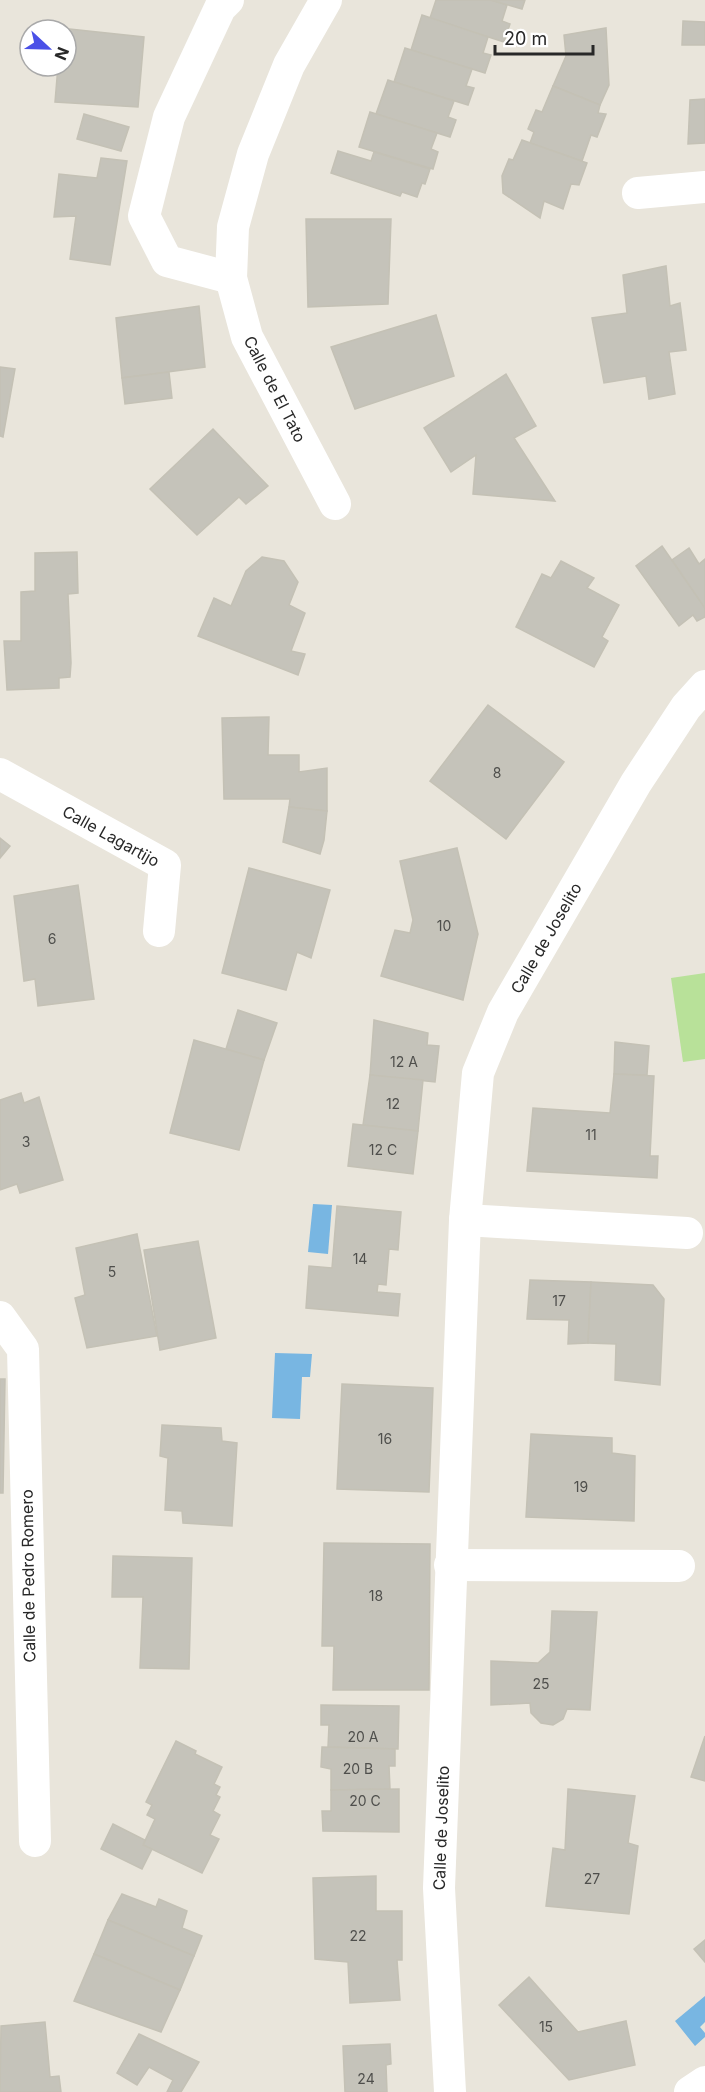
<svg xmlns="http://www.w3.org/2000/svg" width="705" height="2092" viewBox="0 0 705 2092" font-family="Inter,sans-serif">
<rect width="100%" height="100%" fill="#e9e5db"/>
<path fill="#b8e199" d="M 705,973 L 705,1059 L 683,1062 L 671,978 Z"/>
<g fill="#78b6e2">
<path d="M 313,1204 L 332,1205 L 328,1254 L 308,1252 Z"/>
<path d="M 275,1353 L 312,1354 L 310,1377 L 302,1377 L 300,1419 L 272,1418 Z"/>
<path d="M 705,1996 L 705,2022 L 700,2027 L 705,2033 L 705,2037 L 695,2046 L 675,2021 Z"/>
</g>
<g fill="#c5c3ba" stroke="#c4c1b5" stroke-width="1.5">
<path d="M 436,0 L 491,0 L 507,5 L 502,21 L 510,24 L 504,42 L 430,18 Z"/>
<path d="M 491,0 L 525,0 L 522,9 Z"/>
<path d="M 422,15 L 488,37 L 483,53 L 491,55 L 485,73 L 411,50 Z"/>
<path d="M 683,21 L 705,22 L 705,45 L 682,45 Z"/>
<path d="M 60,28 L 144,37 L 138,107 L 55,102 L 58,66 L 66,66 L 66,30 L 60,30 Z"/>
<path d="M 606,28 L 609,85 L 600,105 L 553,86 L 566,56 L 564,35 Z"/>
<path d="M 405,48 L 472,69 L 466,86 L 474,88 L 468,105 L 394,82 Z"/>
<path d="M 388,80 L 454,101 L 448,117 L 456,120 L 450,137 L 376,114 Z"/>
<path d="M 553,86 L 600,105 L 598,113 L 606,114 L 597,137 L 591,135 L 582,161 L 530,143 L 534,132 L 528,129 L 536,110 L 542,112 Z"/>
<path d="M 705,99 L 705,143 L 688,144 L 690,100 Z"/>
<path d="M 370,112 L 437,133 L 431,149 L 438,152 L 433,169 L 359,147 Z"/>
<path d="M 84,114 L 129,127 L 121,151 L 77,139 Z"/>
<path d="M 522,140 L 587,163 L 579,185 L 571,184 L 563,209 L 544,201 L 540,218 L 503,193 L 502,176 L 509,159 L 513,160 Z"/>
<path d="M 338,151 L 371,161 L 374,152 L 430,169 L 425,184 L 422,183 L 417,197 L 402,192 L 400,196 L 331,173 Z"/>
<path d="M 101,158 L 127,161 L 110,265 L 70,259 L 76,216 L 54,217 L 59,174 L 97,178 Z"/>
<path d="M 306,219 L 391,219 L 388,304 L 308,307 Z"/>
<path d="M 666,266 L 670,306 L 680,303 L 686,350 L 669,352 L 675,394 L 649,399 L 646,376 L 604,383 L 592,318 L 627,313 L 623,275 Z"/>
<path d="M 199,306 L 205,367 L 122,378 L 116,318 Z"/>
<path d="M 436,315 L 454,376 L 355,409 L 331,347 Z"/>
<path d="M 0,367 L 15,369 L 3,437 L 0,436 Z"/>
<path d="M 169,372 L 172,398 L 125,404 L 122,378 Z"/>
<path d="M 506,374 L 536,426 L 514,438 L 555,501 L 473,494 L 476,455 L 451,472 L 424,428 Z"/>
<path d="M 213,429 L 268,486 L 246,504 L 239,497 L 197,535 L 150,489 Z"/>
<path d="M 662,546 L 705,608 L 705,617 L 697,621 L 693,615 L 679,626 L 636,566 Z"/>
<path d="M 689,548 L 699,564 L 705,559 L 705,608 L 672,560 Z"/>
<path d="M 77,552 L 78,593 L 68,594 L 71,663 L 70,677 L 59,678 L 59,688 L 7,690 L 4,641 L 21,641 L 21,592 L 35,591 L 35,553 Z"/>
<path d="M 262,557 L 284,561 L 298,582 L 289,605 L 305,613 L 291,651 L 305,654 L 298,675 L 198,636 L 214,598 L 231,606 L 246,571 Z"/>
<path d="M 561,561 L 594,578 L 587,588 L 619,605 L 602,637 L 608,641 L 594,667 L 516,627 L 542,574 L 551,578 Z"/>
<path d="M 488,705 L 564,762 L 506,839 L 430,781 Z"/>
<path d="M 269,717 L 268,755 L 299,755 L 299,772 L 327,768 L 327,811 L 289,807 L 290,799 L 224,799 L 222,718 Z"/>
<path d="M 289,807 L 327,811 L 324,840 L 320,854 L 283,842 Z"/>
<path d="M 0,838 L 10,846 L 0,858 Z"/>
<path d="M 457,848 L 478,934 L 463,1000 L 381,976 L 395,930 L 410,933 L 413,920 L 400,861 Z"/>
<path d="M 249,868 L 330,890 L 311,958 L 297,952 L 286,990 L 222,973 Z"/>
<path d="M 78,885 L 94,999 L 38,1006 L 35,979 L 24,981 L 14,896 Z"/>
<path d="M 238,1010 L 277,1023 L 264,1060 L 226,1049 Z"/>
<path d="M 374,1020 L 428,1033 L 427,1045 L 439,1046 L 435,1082 L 370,1075 Z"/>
<path d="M 194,1040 L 264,1060 L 239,1150 L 170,1133 Z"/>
<path d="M 615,1042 L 649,1046 L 647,1075 L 614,1074 Z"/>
<path d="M 614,1074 L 654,1076 L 650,1156 L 658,1156 L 657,1178 L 527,1171 L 533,1108 L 610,1113 Z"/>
<path d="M 370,1075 L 423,1080 L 418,1131 L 363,1125 Z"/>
<path d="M 21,1093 L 24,1103 L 39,1097 L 63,1180 L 20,1193 L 17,1184 L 0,1190 L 0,1100 Z"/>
<path d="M 353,1124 L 418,1131 L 413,1174 L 348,1166 Z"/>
<path d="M 337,1206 L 401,1212 L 398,1250 L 389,1249 L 386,1285 L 378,1284 L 377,1292 L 400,1294 L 398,1316 L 306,1308 L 309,1266 L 332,1268 Z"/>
<path d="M 137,1234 L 157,1336 L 87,1348 L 75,1298 L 85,1295 L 76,1248 Z"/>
<path d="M 198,1241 L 216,1338 L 160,1350 L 144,1250 Z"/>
<path d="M 530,1280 L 591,1282 L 588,1343 L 568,1344 L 569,1320 L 527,1319 Z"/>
<path d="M 591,1282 L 653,1285 L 664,1299 L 660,1385 L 615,1380 L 616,1344 L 588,1343 Z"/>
<path d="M 0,1379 L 5,1379 L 3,1493 L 0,1493 Z"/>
<path d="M 342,1384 L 433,1388 L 429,1492 L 337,1489 Z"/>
<path d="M 162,1425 L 221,1428 L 222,1441 L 237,1443 L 232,1526 L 183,1523 L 182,1511 L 165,1510 L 168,1458 L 160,1456 Z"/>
<path d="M 531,1434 L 612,1438 L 612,1453 L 635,1456 L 634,1521 L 526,1517 Z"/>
<path d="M 324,1543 L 430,1544 L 429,1690 L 333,1690 L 334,1646 L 322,1646 Z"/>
<path d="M 113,1556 L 192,1558 L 189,1669 L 140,1668 L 143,1597 L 112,1597 Z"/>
<path d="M 552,1611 L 597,1612 L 590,1710 L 567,1709 L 563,1719 L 553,1725 L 541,1723 L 531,1713 L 530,1703 L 491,1705 L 491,1661 L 538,1663 L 550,1652 Z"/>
<path d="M 321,1705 L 399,1706 L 398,1749 L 328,1747 L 329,1725 L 321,1725 Z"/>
<path d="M 705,1736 L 705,1781 L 691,1777 Z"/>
<path d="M 176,1741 L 196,1751 L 195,1754 L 222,1767 L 214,1784 L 220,1787 L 216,1795 L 220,1797 L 213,1811 L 220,1815 L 210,1835 L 219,1839 L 202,1873 L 143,1845 L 155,1819 L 147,1815 L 152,1805 L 146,1802 Z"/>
<path d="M 322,1747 L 395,1749 L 395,1766 L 389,1766 L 390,1789 L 331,1790 L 331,1769 L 321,1767 Z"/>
<path d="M 399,1789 L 399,1832 L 323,1831 L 322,1811 L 331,1811 L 331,1790 Z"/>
<path d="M 568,1789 L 635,1796 L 628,1843 L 638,1846 L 629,1914 L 546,1906 L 553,1848 L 565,1850 Z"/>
<path d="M 113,1824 L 145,1840 L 143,1845 L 152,1849 L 142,1869 L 101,1849 Z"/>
<path d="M 376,1876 L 376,1911 L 402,1911 L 402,1960 L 397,1960 L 400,2000 L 350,2003 L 348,1962 L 315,1959 L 313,1878 Z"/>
<path d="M 122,1894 L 156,1907 L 159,1899 L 187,1911 L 182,1928 L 202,1936 L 194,1956 L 108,1920 Z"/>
<path d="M 108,1920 L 194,1956 L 180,1990 L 94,1954 Z"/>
<path d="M 705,1940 L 705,1962 L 694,1949 Z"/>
<path d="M 94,1954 L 180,1990 L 161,2032 L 74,2001 Z"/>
<path d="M 529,1977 L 578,2032 L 626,2021 L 635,2065 L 569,2080 L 499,2005 Z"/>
<path d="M 45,2022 L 50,2077 L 59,2076 L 61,2092 L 0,2092 L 1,2026 Z"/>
<path d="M 139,2034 L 199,2062 L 181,2092 L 167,2092 L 173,2080 L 149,2067 L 137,2085 L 117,2073 Z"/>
<path d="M 390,2044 L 391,2064 L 386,2065 L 387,2092 L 345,2092 L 343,2046 Z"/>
</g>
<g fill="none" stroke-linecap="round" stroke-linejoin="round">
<g stroke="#fff" stroke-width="32">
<path d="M 228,0 L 220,8 L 169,117 L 144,216 L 167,261 L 231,278"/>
<path d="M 326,0 L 289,65 L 253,154 L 233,227 L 231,278 L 247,337 L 335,504"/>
<path d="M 638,193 L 705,187"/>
<path d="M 0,774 L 165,865 L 159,931"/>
<path d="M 465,1220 L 687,1233"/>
<path d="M 0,1317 L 23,1349 L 35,1841"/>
<path d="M 450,1565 L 679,1566"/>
<path d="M 450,2092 L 439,1888 L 465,1220 L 478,1073 L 503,1012 L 636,783 L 686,707 L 705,686"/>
<path d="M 690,2092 L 705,2082"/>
</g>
</g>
<g text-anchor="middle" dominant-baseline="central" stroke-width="5" stroke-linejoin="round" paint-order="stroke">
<g font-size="14" fill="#4f4f4c">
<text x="497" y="772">8</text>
<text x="444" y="925">10</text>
<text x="52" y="938">6</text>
<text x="404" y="1061">12 A</text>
<text x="393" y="1103">12</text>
<text x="591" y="1134">11</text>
<text x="26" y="1141">3</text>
<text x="383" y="1149">12 C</text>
<text x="360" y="1258">14</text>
<text x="112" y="1271">5</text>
<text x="559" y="1300">17</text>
<text x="385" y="1438">16</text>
<text x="581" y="1486">19</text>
<text x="376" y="1595">18</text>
<text x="541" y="1683">25</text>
<text x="363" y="1736">20 A</text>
<text x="358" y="1768">20 B</text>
<text x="365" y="1800">20 C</text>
<text x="592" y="1878">27</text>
<text x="358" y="1935">22</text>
<text x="546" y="2026">15</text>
<text x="366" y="2078">24</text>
</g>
<g font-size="16" fill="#282828" stroke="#fff">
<text transform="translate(275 389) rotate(63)">Calle de El Tato</text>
<text transform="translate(111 836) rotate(29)">Calle Lagartijo</text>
<text transform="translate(546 938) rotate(-60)">Calle de Joselito</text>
<text transform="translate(28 1576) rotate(-91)">Calle de Pedro Romero</text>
<text transform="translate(441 1828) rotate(-88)">Calle de Joselito</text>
</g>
</g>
<g transform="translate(48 48) rotate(112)"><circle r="28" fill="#ffffff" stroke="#a9a9a9" stroke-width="1.5"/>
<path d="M0-4.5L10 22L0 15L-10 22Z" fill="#4a50e7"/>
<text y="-9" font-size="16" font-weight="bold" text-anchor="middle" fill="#282828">N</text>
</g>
<path d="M495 45v9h98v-9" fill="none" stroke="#282828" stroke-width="3"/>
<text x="504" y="45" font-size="18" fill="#282828" stroke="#ffffff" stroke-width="4.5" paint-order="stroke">20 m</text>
</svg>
